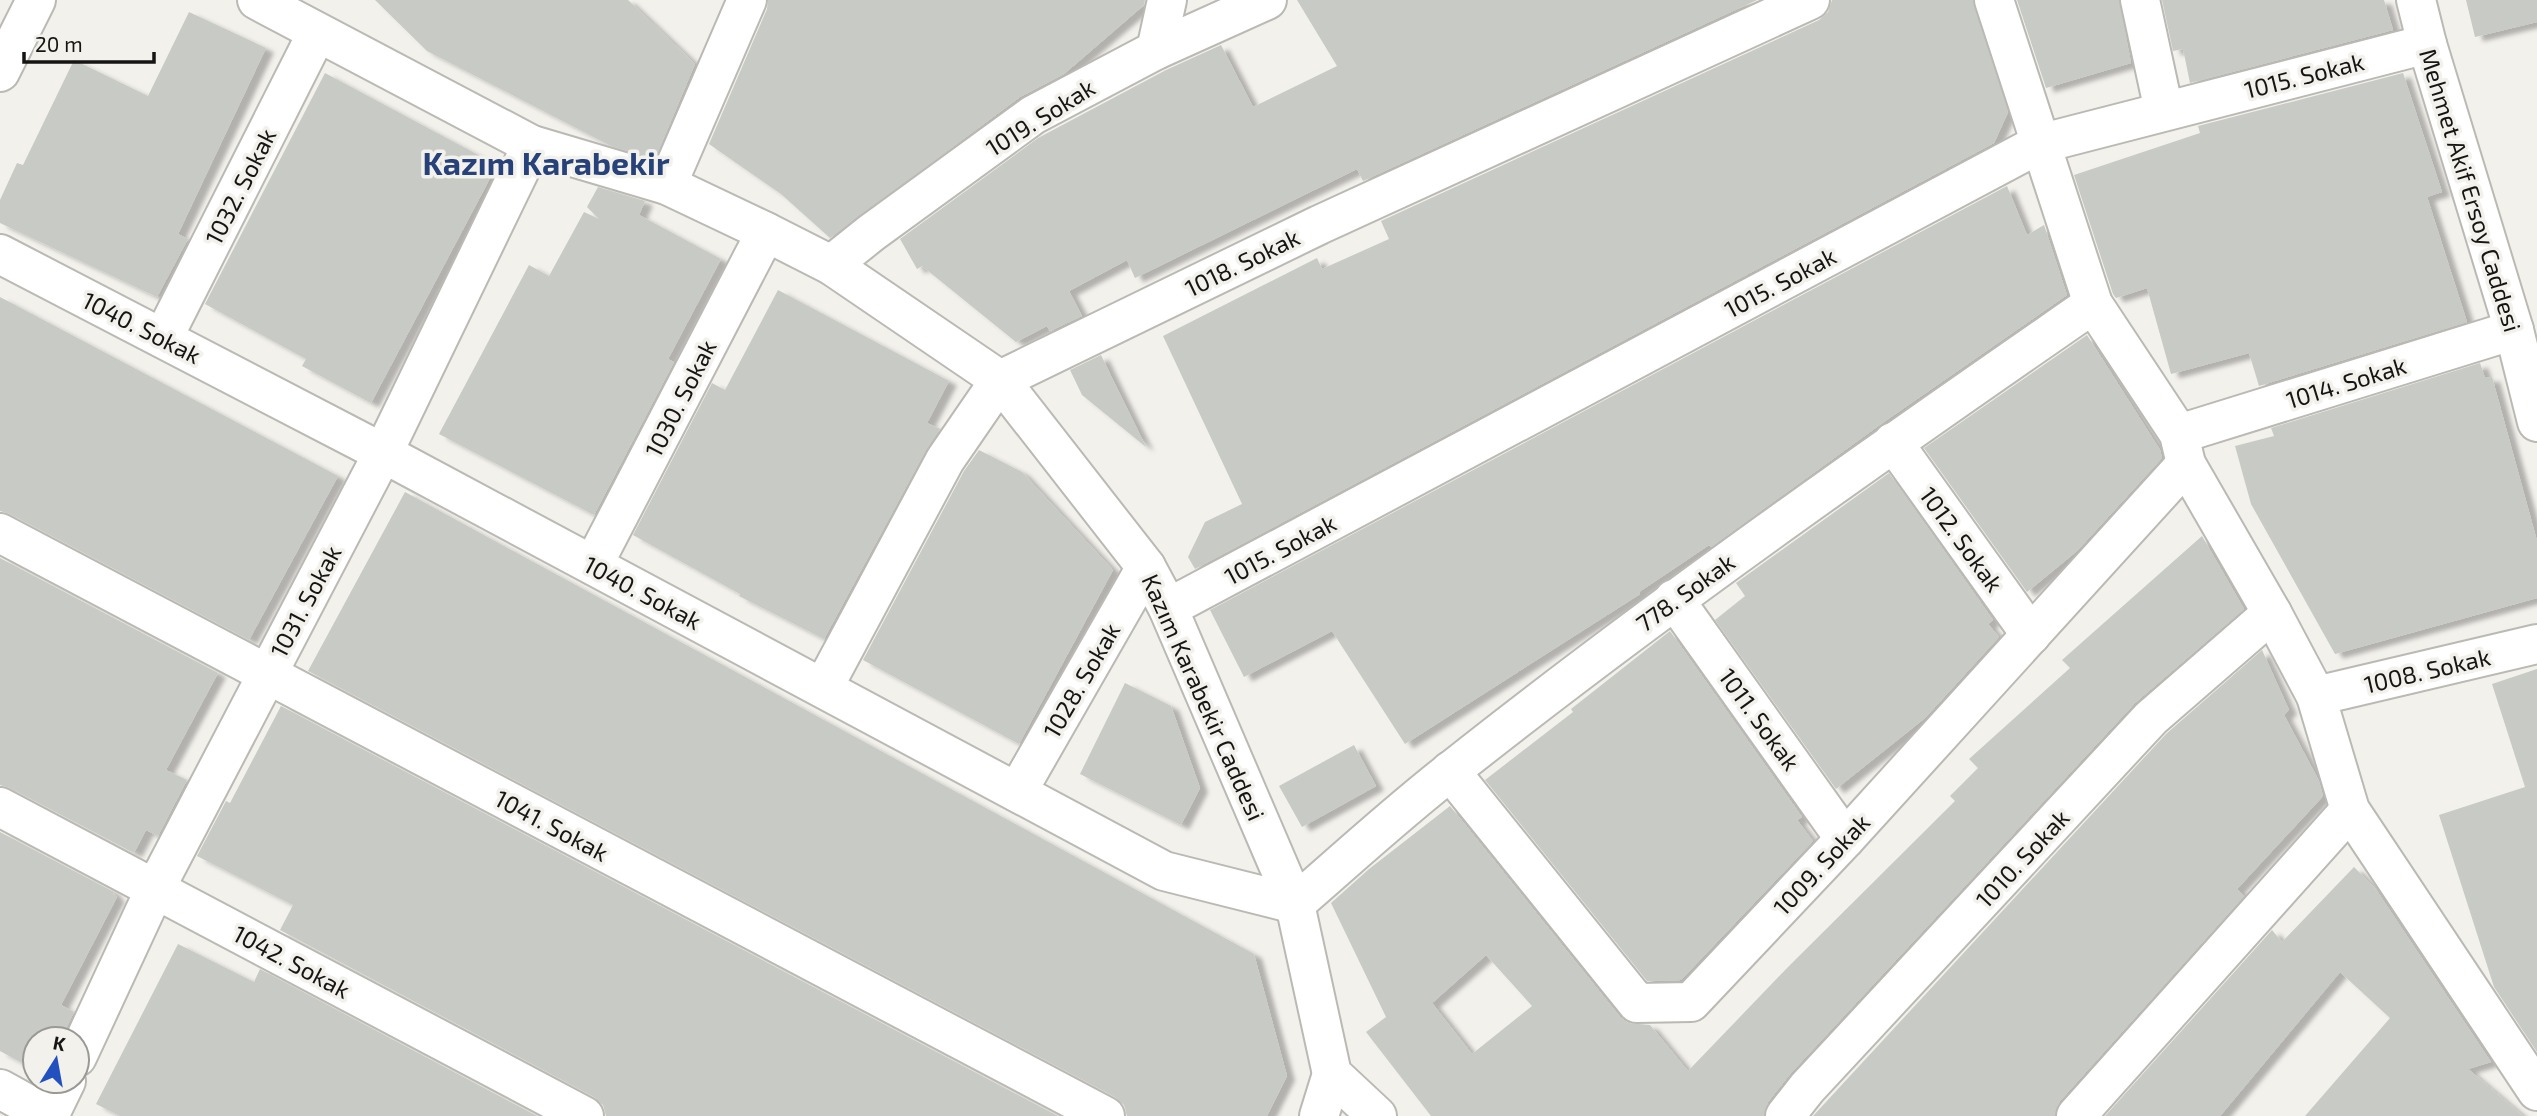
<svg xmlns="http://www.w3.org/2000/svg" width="2537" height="1116" viewBox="0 0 2537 1116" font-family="'Exo 2',sans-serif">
<defs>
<filter id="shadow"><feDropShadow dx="8" dy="4.5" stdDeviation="2" flood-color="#0004"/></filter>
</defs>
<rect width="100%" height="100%" fill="#f3f1ec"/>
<g fill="#c8cac5" fill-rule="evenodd" filter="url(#shadow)">
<path d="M 375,0 L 628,0 L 695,64 L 655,159 L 611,146 L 427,51 Z"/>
<path d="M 768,0 L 1145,0 L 1144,5 L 1064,74 L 1020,97 L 830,238 L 781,194 L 709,144 L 767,9 Z"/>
<path d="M 1297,0 L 1757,0 L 1363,181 L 1357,169 L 1135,278 L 1127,260 L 1069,291 L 1082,316 L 1050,331 L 1047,326 L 1016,342 L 922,266 L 917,269 L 900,239 L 1038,138 L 1166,70 L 1221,45 L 1253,107 L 1337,66 Z"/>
<path d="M 1832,0 L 1973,0 L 2008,112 L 1994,143 L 1195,569 L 1188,557 L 1205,522 L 1242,504 L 1163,336 L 1317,258 L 1322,269 L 1389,239 L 1381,221 L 1819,20 L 1828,12 Z"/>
<path d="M 2017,0 L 2119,0 L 2131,63 L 2046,88 Z"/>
<path d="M 2162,0 L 2384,0 L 2393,30 L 2190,83 L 2183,49 L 2173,51 Z"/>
<path d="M 2466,0 L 2537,0 L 2537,22 L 2475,37 Z"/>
<path d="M 189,12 L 266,48 L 178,234 L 188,239 L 157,297 L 0,223 L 0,200 L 17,163 L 23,165 L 74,60 L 148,96 Z"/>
<path d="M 325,73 L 497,165 L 371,403 L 302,366 L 306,359 L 205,304 Z"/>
<path d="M 2403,73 L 2442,192 L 2427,197 L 2467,322 L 2259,386 L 2249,353 L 2171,374 L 2147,288 L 2116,298 L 2113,294 L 2074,175 L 2200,133 L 2198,126 Z"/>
<path d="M 2007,186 L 2027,235 L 2044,225 L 2067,295 L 1881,424 L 1711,547 L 1709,545 L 1639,592 L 1640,594 L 1405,744 L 1332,631 L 1244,677 L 1210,610 Z"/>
<path d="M 598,187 L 645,201 L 639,215 L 721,259 L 668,359 L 674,362 L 594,515 L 439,434 L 529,265 L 549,276 L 584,212 L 599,219 L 587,207 Z"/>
<path d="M 778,290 L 949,381 L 927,423 L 940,429 L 926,450 L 824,639 L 739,596 L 740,594 L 633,535 L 712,383 L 725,390 Z"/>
<path d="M 0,297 L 338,476 L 249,640 L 10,514 L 0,511 Z"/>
<path d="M 2087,335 L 2160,450 L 2162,458 L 2077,551 L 2027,592 L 1924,448 Z"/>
<path d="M 1101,355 L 1113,380 L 1146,447 L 1082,395 L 1070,370 Z"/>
<path d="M 2480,363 L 2485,378 L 2492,377 L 2537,541 L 2537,598 L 2335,654 L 2251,504 L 2235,446 L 2274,436 L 2271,428 Z"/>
<path d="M 979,450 L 1022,472 L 1113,570 L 1019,744 L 863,660 L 964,471 Z"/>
<path d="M 1889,473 L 1993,620 L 1988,624 L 1999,637 L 1925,718 L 1836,789 L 1715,620 L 1745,596 L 1736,583 Z"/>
<path d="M 405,492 L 1254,954 L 1287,1076 L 1267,1116 L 1127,1116 L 1124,1105 L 1115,1097 L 308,671 Z"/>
<path d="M 2202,536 L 2244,609 L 2135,703 L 1791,1073 L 1768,1102 L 1764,1116 L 1431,1116 L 1366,1032 L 1386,1017 L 1331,903 L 1369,869 L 1450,806 L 1620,1017 L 1628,1023 L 1650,1025 L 1688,1071 L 1788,967 L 1955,801 L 1950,796 L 1978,768 L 1969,759 L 2070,668 L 2062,660 ZM 1486,955 L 1532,1006 L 1472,1054 L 1432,1003 Z"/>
<path d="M 0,558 L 218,673 L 166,770 L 187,780 L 158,836 L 146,830 L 134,853 L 10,788 L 0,785 Z"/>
<path d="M 1670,631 L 1802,817 L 1797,820 L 1813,841 L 1681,980 L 1647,981 L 1485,780 L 1573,712 L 1571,709 Z"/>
<path d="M 2262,650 L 2289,710 L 2284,715 L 2319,781 L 2323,796 L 2237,889 L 2244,896 L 2060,1101 L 2055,1116 L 1813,1116 L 2166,734 Z"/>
<path d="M 2537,669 L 2537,1052 L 2494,987 L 2439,815 L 2525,787 L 2492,684 Z"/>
<path d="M 1125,683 L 1171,706 L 1200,788 L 1181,825 L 1080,774 Z"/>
<path d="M 281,706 L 1058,1116 L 606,1116 L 603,1105 L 594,1097 L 280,930 L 293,905 L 197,856 L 226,801 L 230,803 Z"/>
<path d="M 1354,745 L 1376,786 L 1302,827 L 1279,786 Z"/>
<path d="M 0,832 L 114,892 L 113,894 L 117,897 L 61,1005 L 74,1012 L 61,1039 L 35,1039 L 35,1070 L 0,1051 Z"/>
<path d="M 2354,867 L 2375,888 L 2491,1062 L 2468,1069 L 2523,1116 L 2305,1116 L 2390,1018 L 2340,972 L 2220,1116 L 2105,1116 L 2272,930 L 2282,942 Z"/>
<path d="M 178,944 L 254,982 L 260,969 L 537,1116 L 120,1116 L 96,1104 Z"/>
</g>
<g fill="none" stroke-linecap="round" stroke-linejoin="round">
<defs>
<g id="minor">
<path d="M 1994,0 L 2093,304 L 2179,434 L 2186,464 L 2272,613 L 2316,696 L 2350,810 L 2537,1091"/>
<path d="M 2140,0 L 2164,111"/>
<path d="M 1156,50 L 1167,0"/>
<path d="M 0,72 L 36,0"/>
<path d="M 667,185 L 747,0"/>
<path d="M 0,254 L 383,453 L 1164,871 L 1295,904 C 1347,859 1398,812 1452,770 C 1659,606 1876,454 2093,304"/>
<path d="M 831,265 L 871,233 L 1033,115 L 1156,50 L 1267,0"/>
<path d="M 163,338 L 317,33"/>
<path d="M 2179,434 L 2514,330"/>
<path d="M 1893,442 L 2031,635"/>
<path d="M 0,533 L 1105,1116"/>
<path d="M 593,565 L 766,232"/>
<path d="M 1674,599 L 1845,839"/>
<path d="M 1168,608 L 2039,144 L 2427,44"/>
<path d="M 823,688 L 945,460 L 1000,380 L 1319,225 L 1810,0"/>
<path d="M 2316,696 L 2537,644"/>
<path d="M 1450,771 L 1637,1003 L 1691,1002 L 1845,839 L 2186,464"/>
<path d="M 1017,792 L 1146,567"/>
<path d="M 0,807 L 584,1116"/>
<path d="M 77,1057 L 155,889 L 383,453 L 532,145"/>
<path d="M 0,1089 L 49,1116"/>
<path d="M 49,1116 L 66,1081"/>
<path d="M 1319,1116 L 1332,1074"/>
<path d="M 1785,1116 L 1807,1088 L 2151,718 L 2272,613"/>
<path d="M 2076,1116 L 2350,810"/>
</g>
<g id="major">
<path d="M 257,0 L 532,145 L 667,185 L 766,232 L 831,265 L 1000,380 L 1146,567 L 1168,608 L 1295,904 L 1332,1074 L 1377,1116"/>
<path d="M 2416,0 L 2427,44 L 2514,330 L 2537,422"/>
</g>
</defs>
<use href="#minor" stroke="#bbb9b4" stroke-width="42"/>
<use href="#major" stroke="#bbb9b4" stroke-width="42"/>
<use href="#minor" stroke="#fff" stroke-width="38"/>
<use href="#major" stroke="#fff" stroke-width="38"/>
</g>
<g text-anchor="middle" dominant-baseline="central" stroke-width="7" stroke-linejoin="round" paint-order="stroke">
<g font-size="24" fill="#161514" stroke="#f3f1ec">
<text transform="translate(2304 75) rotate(-14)">1015. Sokak</text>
<text transform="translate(1040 117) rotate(-32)">1019. Sokak</text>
<text transform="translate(240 186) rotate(-63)">1032. Sokak</text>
<text transform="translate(2471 190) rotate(73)">Mehmet Akif Ersoy Caddesi</text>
<text transform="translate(1242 262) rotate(-26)">1018. Sokak</text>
<text transform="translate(1780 282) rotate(-28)">1015. Sokak</text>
<text transform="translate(142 327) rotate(27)">1040. Sokak</text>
<text transform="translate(2346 382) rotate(-17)">1014. Sokak</text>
<text transform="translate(680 398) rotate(-63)">1030. Sokak</text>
<text transform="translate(1962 539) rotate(54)">1012. Sokak</text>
<text transform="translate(1280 549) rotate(-28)">1015. Sokak</text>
<text transform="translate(643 592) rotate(28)">1040. Sokak</text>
<text transform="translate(1685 592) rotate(-36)">778. Sokak</text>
<text transform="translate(305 601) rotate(-62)">1031. Sokak</text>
<text transform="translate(2427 670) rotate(-13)">1008. Sokak</text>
<text transform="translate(1081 680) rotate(-60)">1028. Sokak</text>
<text transform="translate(1204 697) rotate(66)">Kazım Karabekir Caddesi</text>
<text transform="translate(1760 719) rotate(54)">1011. Sokak</text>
<text transform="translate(552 825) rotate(28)">1041. Sokak</text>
<text transform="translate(2022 858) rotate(-47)">1010. Sokak</text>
<text transform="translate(1821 864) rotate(-47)">1009. Sokak</text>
<text transform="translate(292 961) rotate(28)">1042. Sokak</text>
</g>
<g font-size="32" font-weight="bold" fill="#274179" stroke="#f3f1ec">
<text x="546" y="162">Kazım Karabekir</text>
</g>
</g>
<g transform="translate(56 1060) rotate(11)"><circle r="33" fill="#f3f1ec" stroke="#9b9996" stroke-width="2"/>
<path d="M0-5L12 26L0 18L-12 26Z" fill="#2250be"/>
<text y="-10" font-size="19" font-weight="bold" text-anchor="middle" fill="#161514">K</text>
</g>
<path d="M24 52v10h130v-10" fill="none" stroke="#161514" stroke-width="3.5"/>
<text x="35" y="52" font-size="21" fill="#161514" stroke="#f3f1ec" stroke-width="5" paint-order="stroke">20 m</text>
</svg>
